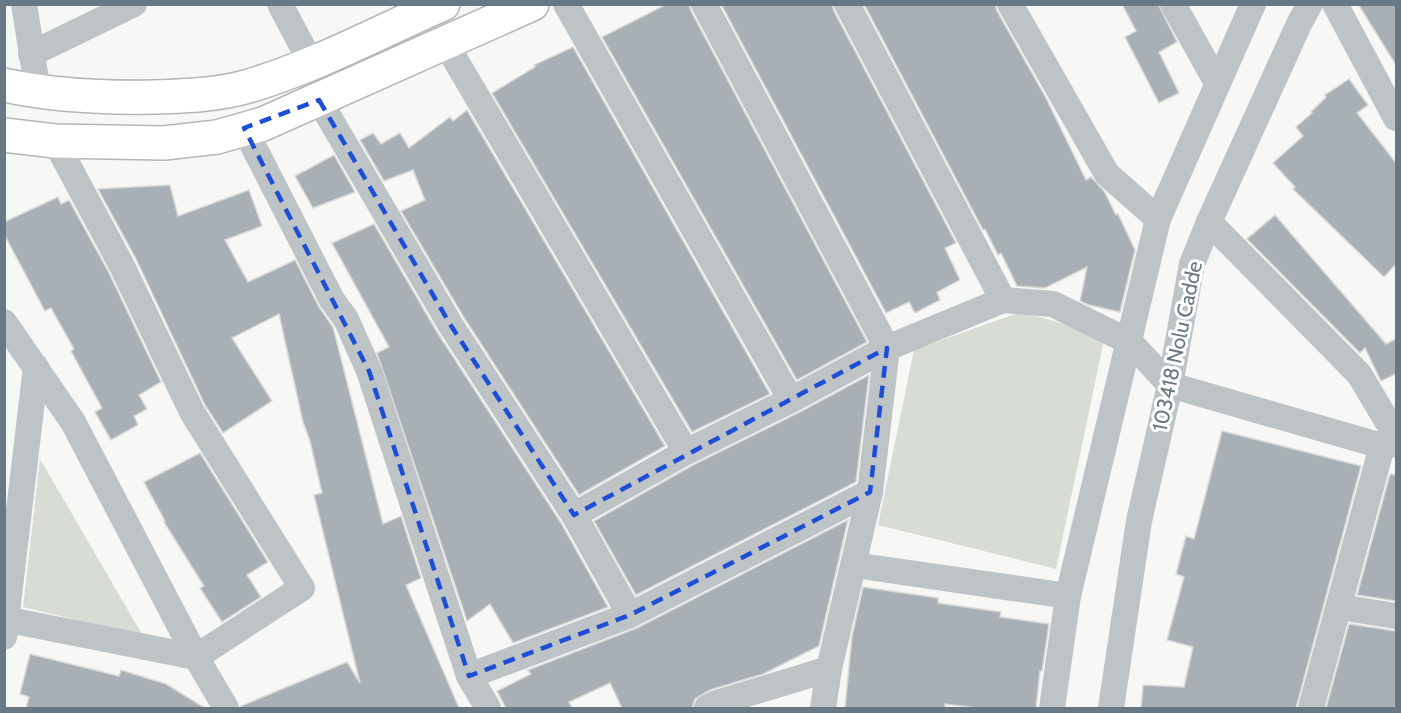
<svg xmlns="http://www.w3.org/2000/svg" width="1401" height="713" viewBox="0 0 1401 713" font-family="Cabin,sans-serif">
<rect width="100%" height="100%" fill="#f7f7f5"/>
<g fill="#d7dcd4">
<path d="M 1021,312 L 1105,335 L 1056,569 L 878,525 L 914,350 Z"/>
<path d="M 40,459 L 143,636 L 23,607 Z"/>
</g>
<g fill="#a8b0b5" stroke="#d9d9d7" stroke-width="1.5">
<path d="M 667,4 L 689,4 L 691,11 L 867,342 L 797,380 L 602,37 Z"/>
<path d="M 721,4 L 832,4 L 834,11 L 956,243 L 945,248 L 960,280 L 937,292 L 940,300 L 915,313 L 909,302 L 886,313 Z"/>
<path d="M 864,4 L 995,4 L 997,11 L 1046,98 L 1086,180 L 1091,177 L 1104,191 L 1116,215 L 1118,214 L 1135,250 L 1120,312 L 1089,305 L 1080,301 L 1087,267 L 1045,288 L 1017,286 L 1001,253 L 998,255 L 985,229 L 983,230 Z"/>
<path d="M 1122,4 L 1158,4 L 1177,42 L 1159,52 L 1179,93 L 1159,103 L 1125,37 L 1136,31 Z"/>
<path d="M 1358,4 L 1396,4 L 1396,65 Z"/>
<path d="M 573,47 L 770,394 L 692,432 L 492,93 L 535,67 L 534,65 Z"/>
<path d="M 1349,79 L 1368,105 L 1357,113 L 1396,163 L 1396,264 L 1384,277 L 1293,189 L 1295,187 L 1273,163 L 1303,136 L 1296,127 L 1312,113 L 1311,112 L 1326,97 L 1325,95 Z"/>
<path d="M 467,110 L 665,446 L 579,495 L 463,316 L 401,211 L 425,200 L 413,170 L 384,181 L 360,140 L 373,133 L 381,144 L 400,133 L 409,148 L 450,117 L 453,121 Z"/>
<path d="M 334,155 L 355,192 L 313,208 L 295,176 Z"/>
<path d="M 170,185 L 178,216 L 249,190 L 262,226 L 225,240 L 248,282 L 295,260 L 319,307 L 333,327 L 383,524 L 401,516 L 421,578 L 406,585 L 459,708 L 241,708 L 241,706 L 347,662 L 360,683 L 314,495 L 322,493 L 310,441 L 303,422 L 279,314 L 232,338 L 272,401 L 223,433 L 205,405 L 136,259 L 98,189 Z"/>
<path d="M 58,197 L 61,204 L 69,200 L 109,273 L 161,382 L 139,395 L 147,409 L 134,416 L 138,425 L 111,440 L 95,412 L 102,408 L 71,351 L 74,349 L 51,308 L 45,311 L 4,234 L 4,222 Z"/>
<path d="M 1275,215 L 1386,344 L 1396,339 L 1396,374 L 1381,381 L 1365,348 L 1360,353 L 1247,239 Z"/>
<path d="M 374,224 L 437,332 L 561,523 L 608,607 L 513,643 L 490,604 L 467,621 L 377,353 L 389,347 L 332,243 Z"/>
<path d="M 869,375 L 856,482 L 636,595 L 594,521 L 693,465 L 798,413 Z"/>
<path d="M 1222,431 L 1361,466 L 1296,708 L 1141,708 L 1143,685 L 1184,687 L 1193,647 L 1167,640 L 1184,577 L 1176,574 L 1186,536 L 1194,539 Z"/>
<path d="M 200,453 L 268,562 L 247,575 L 261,597 L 222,622 L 200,588 L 204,586 L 164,522 L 165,521 L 144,482 Z"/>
<path d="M 1390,474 L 1396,475 L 1396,601 L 1357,595 Z"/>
<path d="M 848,520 L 819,646 L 763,674 L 710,690 L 695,699 L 692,708 L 622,708 L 610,683 L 569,702 L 572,708 L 506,708 L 497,691 L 531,674 L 528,670 L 637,628 Z"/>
<path d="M 863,587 L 938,598 L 938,603 L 1001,612 L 1000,617 L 1049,624 L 1042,671 L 1040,671 L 1036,708 L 978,708 L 945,704 L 945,708 L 845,708 L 852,636 Z"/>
<path d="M 1349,624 L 1396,631 L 1396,708 L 1326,708 Z"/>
<path d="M 30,654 L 119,676 L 121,670 L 166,684 L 205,708 L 26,708 L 29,697 L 20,694 Z"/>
</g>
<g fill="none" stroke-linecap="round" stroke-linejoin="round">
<defs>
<g id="secondary">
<path d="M 4,85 C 54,96 104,98 154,97 C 186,96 218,95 249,86 C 316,66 379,32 443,4"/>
<path d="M 4,135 L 55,141 L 164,143 L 217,137 L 263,124 L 532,4"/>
</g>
</defs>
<use href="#secondary" stroke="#b1b7bb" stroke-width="36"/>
<g stroke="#bec3c6" stroke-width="26">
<path d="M 24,4 L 38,92"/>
<path d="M 280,4 L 311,63"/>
<path d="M 566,4 L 791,400"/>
<path d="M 704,4 L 887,348 L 870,492 L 829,669 L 823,708"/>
<path d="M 847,4 L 1003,300"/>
<path d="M 1010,4 L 1107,174 L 1158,219"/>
<path d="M 1173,4 L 1217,83"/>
<path d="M 1335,4 L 1396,118"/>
<path d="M 446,44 L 686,452"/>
<path d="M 31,54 L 134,4"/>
<path d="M 319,100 L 450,324 L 574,515 L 630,615"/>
<path d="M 244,128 L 332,300 L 346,319 L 369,371 L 469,676 L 488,708"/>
<path d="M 1209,222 L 1359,374 L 1396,436"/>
<path d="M 4,322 L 73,422 L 196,657 L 226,708"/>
<path d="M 574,515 L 686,452 L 791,400 L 887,348 L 1003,300 L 1053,304 L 1130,342 L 1170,385 L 1382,446 L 1396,444"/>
<path d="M 854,565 L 1068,596"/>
<path d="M 1339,607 L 1396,616"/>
<path d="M 4,619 L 196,657 L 302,588 L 192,412 L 122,266 L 55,141"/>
<path d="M 4,637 L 36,367"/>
<path d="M 469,676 L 630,615 L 870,492"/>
<path d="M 707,708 L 717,703 L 829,669"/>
<path d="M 1052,708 L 1068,596 L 1158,219 L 1253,4"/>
<path d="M 1111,708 L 1139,521 L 1170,385 L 1192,264 L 1209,222 L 1299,24 L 1310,4"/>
<path d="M 1311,708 L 1382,446"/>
</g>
<use href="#secondary" stroke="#fff" stroke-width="33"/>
</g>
<path fill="none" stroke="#1d4ed8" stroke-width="4.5" stroke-dasharray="12 8" stroke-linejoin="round" d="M 319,100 L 450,324 L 574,515 L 887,348 L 870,492 L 630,615 L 469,676 L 369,371 L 244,128 Z"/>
<g text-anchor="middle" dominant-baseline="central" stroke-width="6" stroke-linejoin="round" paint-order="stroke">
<g font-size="21" fill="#687884" stroke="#fff">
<text transform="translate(1177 346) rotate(-78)">103418 Nolu Cadde</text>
</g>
</g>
<rect width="1401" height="713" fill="none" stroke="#687884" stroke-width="12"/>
</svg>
